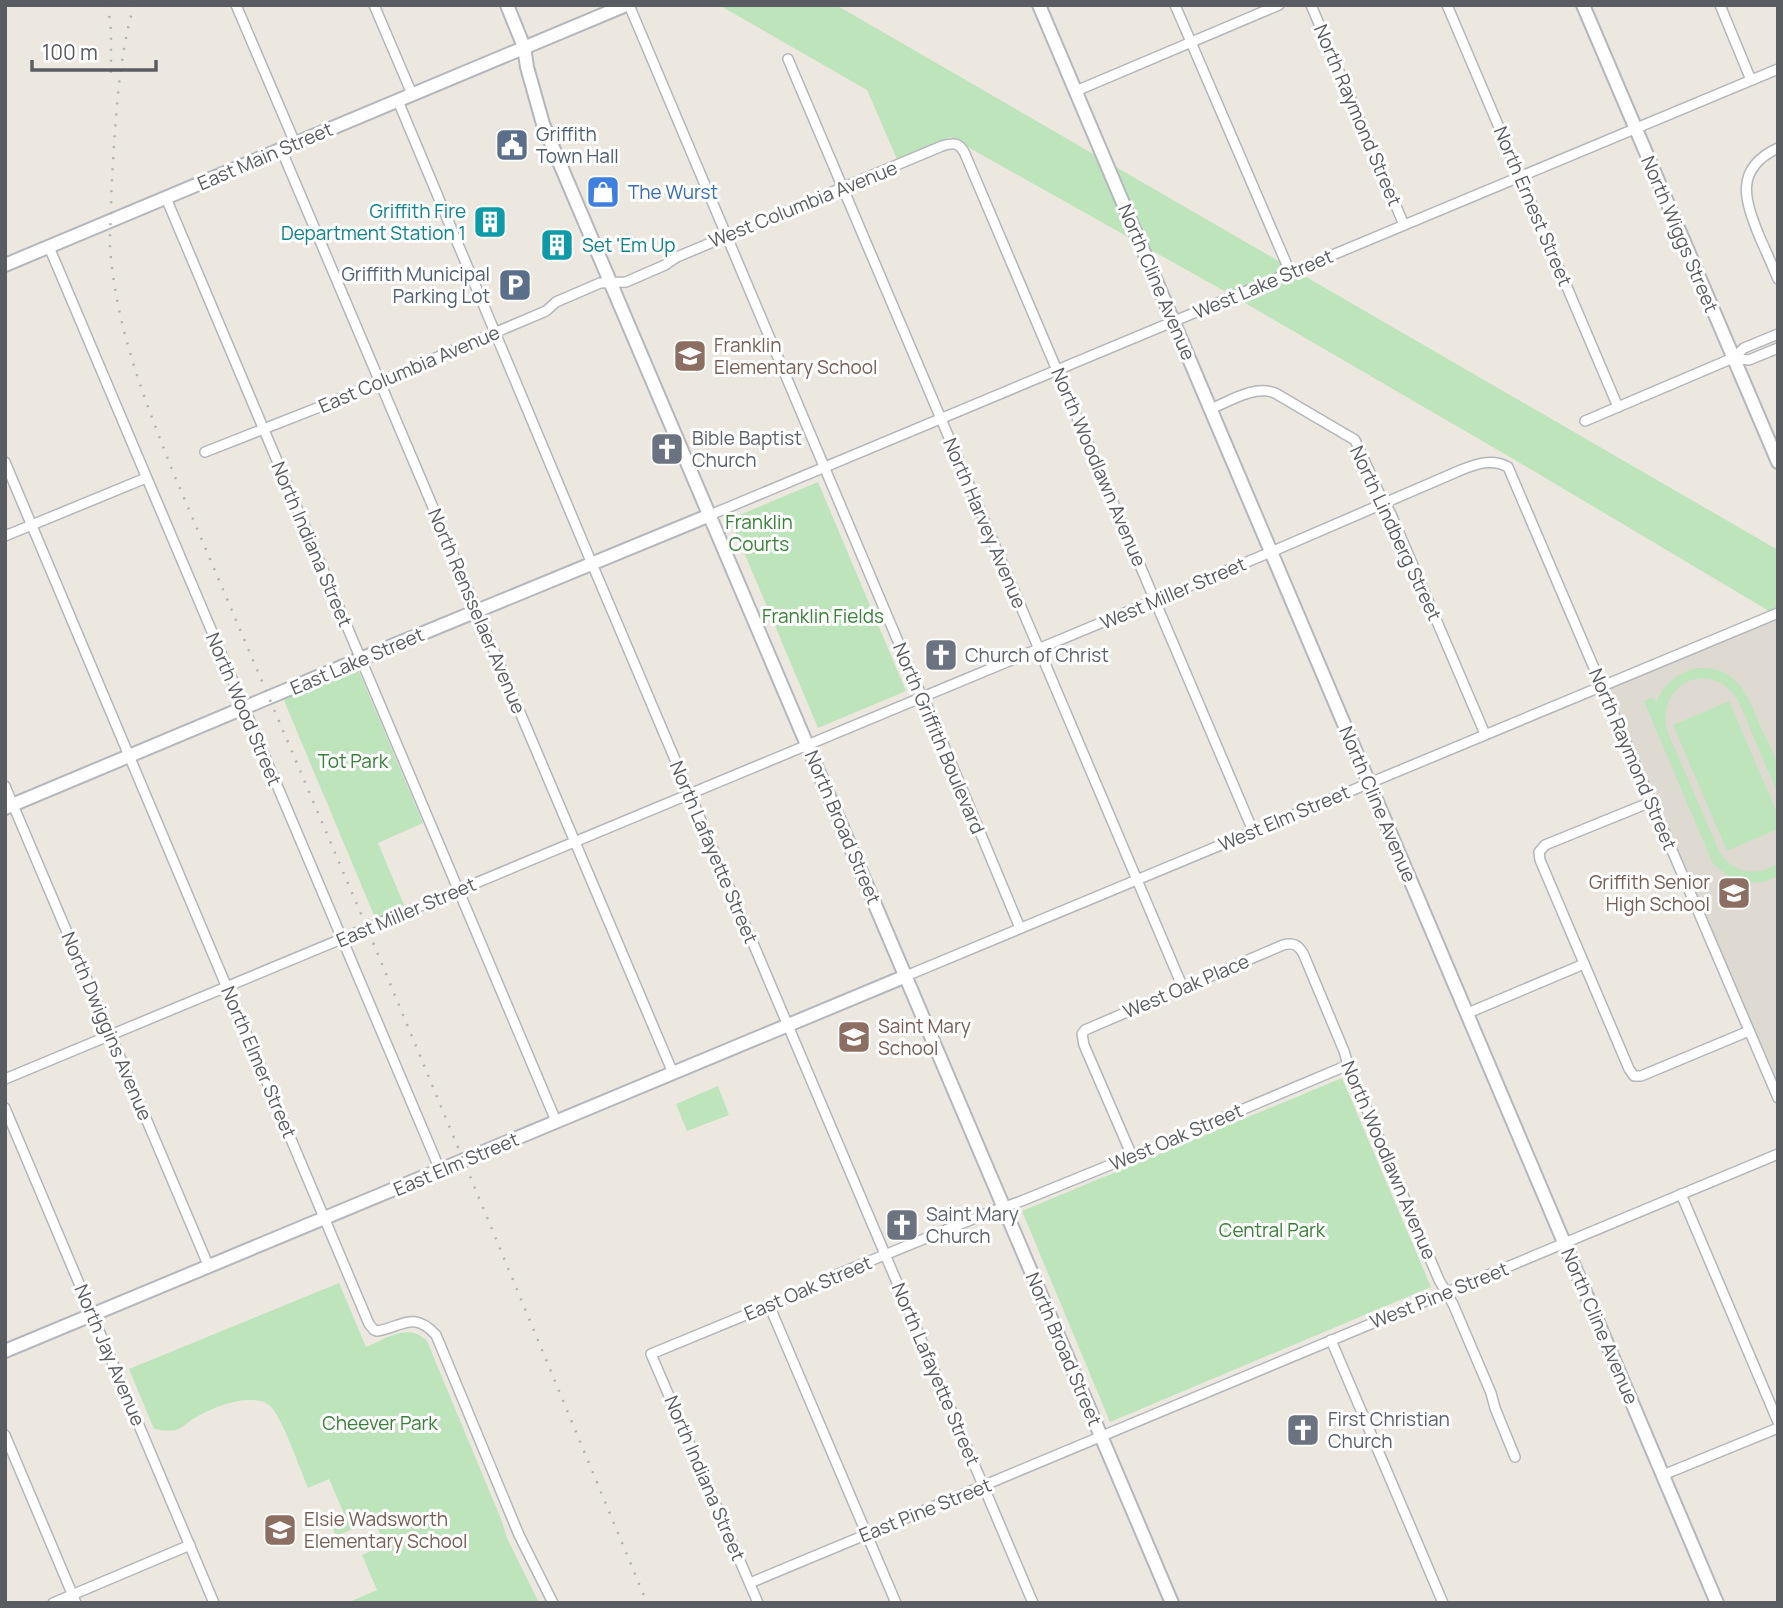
<svg xmlns="http://www.w3.org/2000/svg" width="1783" height="1608" viewBox="0 0 1783 1608" font-family="Manrope,sans-serif">
<rect width="100%" height="100%" fill="#ece8e0"/>
<path fill="#dedad1" d="M 1778,613 L 1778,1100 L 1601,686 Z"/>
<g fill="#bee4bc">
<path d="M 719,5 L 836,5 L 1778,550 L 1778,613 L 1774,614 L 1527,467 L 1233,296 L 950,137 L 897,159 L 867,90 Z"/>
<path d="M 818,482 L 906,691 L 818,728 L 730,519 Z"/>
<path d="M 357,667 L 423,823 L 378,843 L 404,905 L 376,920 L 283,698 Z"/>
<path d="M 1698,668 C 1740,666 1749,699 1763,732 C 1768,743 1776,756 1778,767 C 1779,776 1778,786 1778,795 L 1738,700 C 1710,657 1654,684 1668,733 L 1720,853 C 1734,873 1757,878 1778,863 L 1778,876 C 1754,889 1730,882 1712,862 L 1644,701 L 1653,697 L 1656,703 C 1663,684 1678,672 1698,668 Z"/>
<path d="M 1729,701 L 1778,815 L 1778,829 L 1727,851 L 1673,725 Z"/>
<path d="M 1342,1078 L 1431,1287 L 1110,1422 L 1022,1211 Z"/>
<path d="M 718,1086 L 729,1115 L 687,1131 L 676,1104 Z"/>
<path d="M 339,1283 L 366,1347 C 386,1339 408,1322 427,1341 L 501,1519 L 507,1538 L 539,1603 L 347,1603 L 377,1590 L 362,1555 L 385,1545 L 374,1520 L 336,1536 L 331,1525 L 346,1518 L 329,1479 L 308,1488 C 301,1471 281,1414 269,1405 C 252,1393 218,1405 202,1414 C 177,1426 186,1434 154,1429 L 129,1369 Z"/>
</g>
<g fill="none" stroke-linecap="round" stroke-linejoin="round">
<defs>
<g id="street">
<path d="M 236,5 L 295,143"/>
<path d="M 374,5 L 412,94"/>
<path d="M 629,5 L 916,684 L 929,710 L 1020,928"/>
<path d="M 1175,5 L 1290,272"/>
<path d="M 1311,5 L 1404,225"/>
<path d="M 1447,5 L 1618,407"/>
<path d="M 1720,5 L 1751,80"/>
<path d="M 788,59 L 1183,988"/>
<path d="M 1076,91 L 1279,5"/>
<path d="M 398,101 L 587,552 L 1033,1603"/>
<path d="M 1778,148 C 1733,169 1745,201 1760,238 C 1766,251 1772,265 1778,279"/>
<path d="M 281,149 L 673,1073"/>
<path d="M 166,198 L 556,1121"/>
<path d="M 49,247 L 440,1170"/>
<path d="M 1733,358 L 1749,360 L 1778,348"/>
<path d="M 1211,409 C 1230,401 1254,385 1275,393 L 1355,440 L 1380,495 L 1391,514 L 1485,734"/>
<path d="M 1585,421 L 1733,358 L 1744,348 L 1778,334"/>
<path d="M 205,452 L 322,406 L 546,311 L 556,302 L 600,283 L 626,282 L 665,265 L 677,257 L 942,146 C 954,142 960,143 965,154 L 1253,831"/>
<path d="M 5,462 L 369,1324 L 374,1330 L 377,1331 C 402,1327 413,1310 436,1335 L 519,1535 L 553,1603"/>
<path d="M 710,515 L 1778,69"/>
<path d="M 5,536 L 146,478"/>
<path d="M 5,786 L 209,1267"/>
<path d="M 1651,802 L 1545,845 L 1539,852 L 1540,860 L 1629,1069 L 1634,1076 L 1641,1076 L 1749,1031"/>
<path d="M 906,976 L 1778,613"/>
<path d="M 1468,1013 L 1584,964"/>
<path d="M 5,1079 L 1271,552 L 1461,470 C 1476,464 1492,458 1508,467 L 1778,1098"/>
<path d="M 5,1108 L 214,1603"/>
<path d="M 1132,1156 L 1084,1045 L 1082,1034 L 1085,1030 L 1283,945 C 1293,942 1298,945 1303,953 L 1344,1051 L 1348,1065 L 1439,1280 L 1453,1304 L 1491,1393 L 1495,1408 L 1515,1457"/>
<path d="M 1681,1194 L 1778,1422"/>
<path d="M 769,1305 L 896,1603"/>
<path d="M 1331,1340 L 1443,1603"/>
<path d="M 5,1435 L 76,1603"/>
<path d="M 1663,1475 L 1778,1428"/>
<path d="M 750,1583 L 1778,1154"/>
<path d="M 53,1603 L 190,1545"/>
<path d="M 758,1603 L 651,1354 L 828,1281 L 838,1274 L 990,1212 L 1019,1202 L 1132,1156 L 1348,1065"/>
</g>
<g id="secondary">
<path d="M 507,5 L 524,47 L 527,67 L 543,124 L 1172,1603"/>
<path d="M 1039,5 L 1717,1603"/>
<path d="M 1583,5 L 1778,462"/>
<path d="M 5,265 L 626,5"/>
<path d="M 5,808 L 370,655 L 710,515"/>
<path d="M 5,1351 L 906,976"/>
</g>
</defs>
<use href="#street" stroke="#b3b6bb" stroke-width="12"/>
<use href="#secondary" stroke="#b4b7bd" stroke-width="16"/>
<use href="#street" stroke="#fff" stroke-width="9"/>
<use href="#secondary" stroke="#fff" stroke-width="12"/>
<g stroke="#b1b2b2" stroke-width="2.5" stroke-dasharray="2 9" stroke-linecap="butt">
<path d="M 108,5 L 111,31 L 111,75"/>
<path d="M 134,5 C 122,46 118,88 115,131 C 113,159 111,188 111,216 C 110,230 109,245 111,258 C 118,333 146,403 173,472 L 367,928 L 647,1603"/>
</g>
</g>
<defs>
<symbol id="civic-square" viewBox="-11 -11 22 22"><rect x="-9" y="-9" width="18" height="18" rx="4" fill="#5c6f8a" stroke="#fff"/><path d="M-.6-6.5H3V-4.5H.6V-3L4-1V1h2V6H-6V1h2V-1L-.6-3ZM-1.2 2.5V6h2.4V2.5Z" fill="#fff"/></symbol>
<symbol id="shop-square" viewBox="-11 -11 22 22"><rect x="-9" y="-9" width="18" height="18" rx="4" fill="#3f7fe0" stroke="#fff"/><path d="M-5-2.5h2.3a2.7 3.5 0 0 1 5.4 0H5L5.5 6h-11ZM-1.5-2.5h3a1.5 2.3 0 0 0-3 0Z" fill="#fff"/></symbol>
<symbol id="building-square" viewBox="-11 -11 22 22"><rect x="-9" y="-9" width="18" height="18" rx="4" fill="#0f9aa8" stroke="#fff"/><path d="M-4-6H4V6H1V3H-1V6H-4ZM-2.5-4.3h1.7v1.8h-1.7ZM.8-4.3h1.7v1.8H.8ZM-2.5-1h1.7V.8h-1.7ZM.8-1h1.7V.8H.8Z" fill="#fff"/></symbol>
<symbol id="parking-square" viewBox="-11 -11 22 22"><rect x="-9" y="-9" width="18" height="18" rx="4" fill="#5c6f8a" stroke="#fff"/><path d="M-3.5-5.5H1a3.5 3.5 0 0 1 0 7H-1V5.5H-3.5ZM-1-3.4V-.6H.8a1.4 1.4 0 0 0 0-2.8Z" fill="#fff"/></symbol>
<symbol id="school-square" viewBox="-11 -11 22 22"><rect x="-9" y="-9" width="18" height="18" rx="4" fill="#8d6e63" stroke="#fff"/><path d="M0-5L7-2L0 1L-7-2ZM-4 1L0 2.5L4 1V4Q0 6-4 4Z" fill="#fff"/></symbol>
<symbol id="church-square" viewBox="-11 -11 22 22"><rect x="-9" y="-9" width="18" height="18" rx="4" fill="#6b7280" stroke="#fff"/><path d="M-1.2-6h2.4v3.5h3.3v2.4h-3.3V6h-2.4V-.1h-3.3v-2.4h3.3Z" fill="#fff"/></symbol>
</defs>
<g fill-rule="evenodd">
<use href="#civic-square" x="493" y="126" width="38" height="38"/>
<use href="#shop-square" x="584" y="173" width="38" height="38"/>
<use href="#building-square" x="471" y="203" width="38" height="38"/>
<use href="#building-square" x="538" y="226" width="38" height="38"/>
<use href="#parking-square" x="496" y="266" width="38" height="38"/>
<use href="#school-square" x="671" y="337" width="38" height="38"/>
<use href="#church-square" x="648" y="430" width="38" height="38"/>
<use href="#church-square" x="922" y="636" width="38" height="38"/>
<use href="#school-square" x="1715" y="874" width="38" height="38"/>
<use href="#school-square" x="835" y="1018" width="38" height="38"/>
<use href="#church-square" x="883" y="1206" width="38" height="38"/>
<use href="#church-square" x="1284" y="1411" width="38" height="38"/>
<use href="#school-square" x="261" y="1511" width="38" height="38"/>
</g>
<g text-anchor="middle" dominant-baseline="central" stroke-width="6" stroke-linejoin="round" paint-order="stroke">
<g font-size="19" fill="#595d61" stroke="#fff">
<text transform="translate(1358 115) rotate(67)">North Raymond Street</text>
<text transform="translate(265 156) rotate(-23)">East Main Street</text>
<text transform="translate(803 204) rotate(-22)">West Columbia Avenue</text>
<text transform="translate(1533 206) rotate(67)">North Ernest Street</text>
<text transform="translate(1680 234) rotate(67)">North Wiggs Street</text>
<text transform="translate(1157 282) rotate(67)">North Cline Avenue</text>
<text transform="translate(1263 284) rotate(-23)">West Lake Street</text>
<text transform="translate(409 369) rotate(-23)">East Columbia Avenue</text>
<text transform="translate(1099 467) rotate(67)">North Woodlawn Avenue</text>
<text transform="translate(985 523) rotate(67)">North Harvey Avenue</text>
<text transform="translate(1396 533) rotate(65)">North Lindberg Street</text>
<text transform="translate(312 544) rotate(67)">North Indiana Street</text>
<text transform="translate(1173 593) rotate(-23)">West Miller Street</text>
<text transform="translate(477 611) rotate(67)">North Rensselaer Avenue</text>
<text transform="translate(357 661) rotate(-23)">East Lake Street</text>
<text transform="translate(244 709) rotate(67)">North Wood Street</text>
<text transform="translate(939 738) rotate(67)">North Griffith Boulevard</text>
<text transform="translate(1633 759) rotate(67)">North Raymond Street</text>
<text transform="translate(1378 804) rotate(67)">North Cline Avenue</text>
<text transform="translate(1284 818) rotate(-23)">West Elm Street</text>
<text transform="translate(843 827) rotate(67)">North Broad Street</text>
<text transform="translate(714 852) rotate(67)">North Lafayette Street</text>
<text transform="translate(406 912) rotate(-23)">East Miller Street</text>
<text transform="translate(1186 986) rotate(-23)">West Oak Place</text>
<text transform="translate(107 1026) rotate(67)">North Dwiggins Avenue</text>
<text transform="translate(259 1062) rotate(67)">North Elmer Street</text>
<text transform="translate(1176 1137) rotate(-23)">West Oak Street</text>
<text transform="translate(1389 1160) rotate(67)">North Woodlawn Avenue</text>
<text transform="translate(456 1164) rotate(-23)">East Elm Street</text>
<text transform="translate(808 1288) rotate(-23)">East Oak Street</text>
<text transform="translate(1439 1295) rotate(-22)">West Pine Street</text>
<text transform="translate(1600 1326) rotate(67)">North Cline Avenue</text>
<text transform="translate(1064 1349) rotate(67)">North Broad Street</text>
<text transform="translate(110 1355) rotate(67)">North Jay Avenue</text>
<text transform="translate(936 1374) rotate(67)">North Lafayette Street</text>
<text transform="translate(705 1478) rotate(67)">North Indiana Street</text>
<text transform="translate(925 1510) rotate(-22)">East Pine Street</text>
</g>
<g font-size="19" fill="#4e5e75" stroke="#fff" text-anchor="start">
<text x="536" y="134">Griffith<tspan x="536" dy="22">Town Hall</tspan></text>
<text x="490" y="274" text-anchor="end">Griffith Municipal<tspan x="490" dy="22">Parking Lot</tspan></text>
</g>
<g font-size="19" fill="#366cbe" stroke="#fff" text-anchor="start">
<text x="628" y="192">The Wurst</text>
</g>
<g font-size="19" fill="#0d838f" stroke="#fff" text-anchor="end">
<text x="466" y="211">Griffith Fire<tspan x="466" dy="22">Department Station 1</tspan></text>
<text x="582" y="245" text-anchor="start">Set 'Em Up</text>
</g>
<g font-size="19" fill="#785e54" stroke="#fff" text-anchor="start">
<text x="714" y="345">Franklin<tspan x="714" dy="22">Elementary School</tspan></text>
<text x="1710" y="882" text-anchor="end">Griffith Senior<tspan x="1710" dy="22">High School</tspan></text>
<text x="878" y="1026">Saint Mary<tspan x="878" dy="22">School</tspan></text>
<text x="304" y="1519">Elsie Wadsworth<tspan x="304" dy="22">Elementary School</tspan></text>
</g>
<g font-size="19" fill="#5b616d" stroke="#fff" text-anchor="start">
<text x="692" y="438">Bible Baptist<tspan x="692" dy="22">Church</tspan></text>
<text x="965" y="655">Church of Christ</text>
<text x="926" y="1214">Saint Mary<tspan x="926" dy="22">Church</tspan></text>
<text x="1328" y="1419">First Christian<tspan x="1328" dy="22">Church</tspan></text>
</g>
<g font-size="19" fill="#368335" stroke="#fff">
<text x="759" y="522">Franklin<tspan x="759" dy="22">Courts</tspan></text>
<text x="823" y="616">Franklin Fields</text>
<text x="353" y="761">Tot Park</text>
<text x="1272" y="1230">Central Park</text>
<text x="380" y="1423">Cheever Park</text>
</g>
</g>
<rect width="1783" height="1608" fill="none" stroke="#595d61" stroke-width="14"/>
<path d="M32 60v10h124v-10" fill="none" stroke="#595d61" stroke-width="3.5"/>
<text x="42" y="60" font-size="21" fill="#595d61" stroke="#ffffff" stroke-width="5" paint-order="stroke">100 m</text>
</svg>
